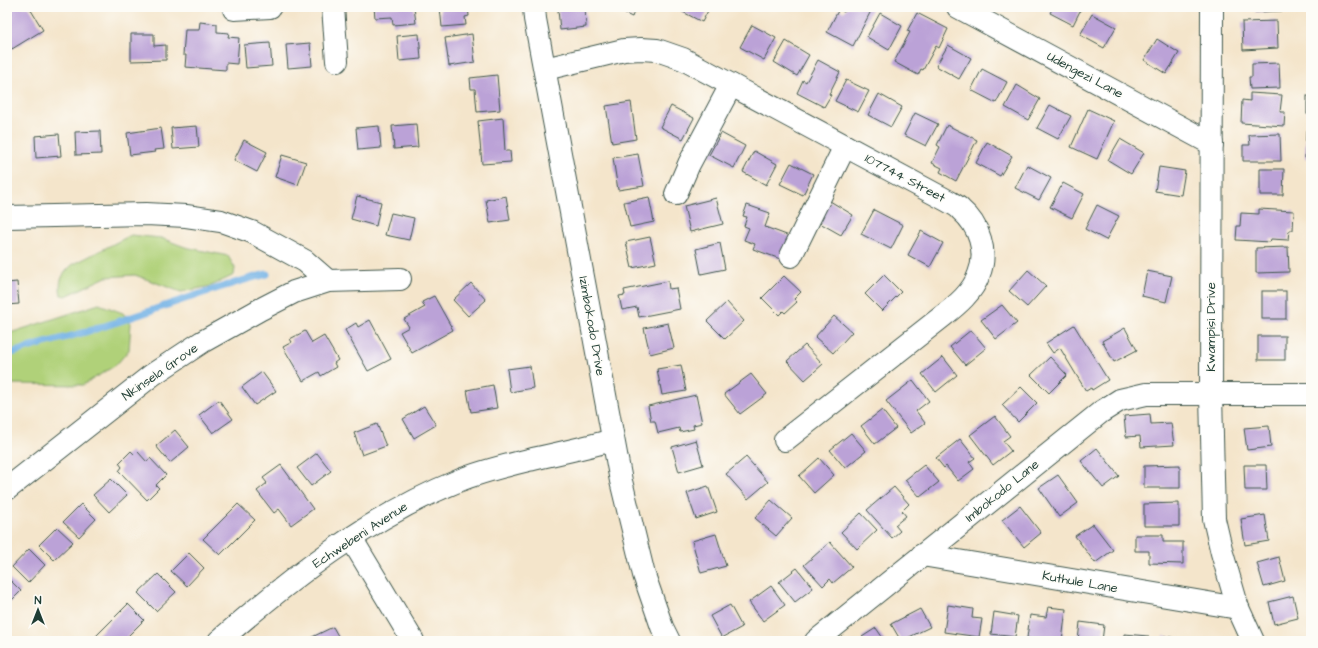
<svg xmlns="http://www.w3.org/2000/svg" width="1318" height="648" viewBox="0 0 1318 648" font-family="'Architects Daughter',sans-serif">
<rect width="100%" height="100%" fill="#fdfcf7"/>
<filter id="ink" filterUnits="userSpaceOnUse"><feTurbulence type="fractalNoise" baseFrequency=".025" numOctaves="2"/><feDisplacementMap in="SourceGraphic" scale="8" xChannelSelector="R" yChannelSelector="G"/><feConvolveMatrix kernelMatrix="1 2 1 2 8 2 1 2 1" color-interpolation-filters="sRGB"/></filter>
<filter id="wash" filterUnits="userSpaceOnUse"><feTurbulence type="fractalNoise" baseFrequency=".012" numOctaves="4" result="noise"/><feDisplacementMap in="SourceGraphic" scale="16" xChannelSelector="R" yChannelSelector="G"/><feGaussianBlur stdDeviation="0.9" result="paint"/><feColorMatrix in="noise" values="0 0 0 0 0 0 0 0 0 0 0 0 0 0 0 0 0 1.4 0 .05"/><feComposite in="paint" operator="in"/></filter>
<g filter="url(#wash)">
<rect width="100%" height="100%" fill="#f4e5cb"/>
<g fill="#b0d179" stroke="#688756">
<path d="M 131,235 L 161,238 L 185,247 L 228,256 L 235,268 L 234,275 L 211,286 L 181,292 L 135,275 L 106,277 L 66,296 L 61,295 C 58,281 62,274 72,265 Z"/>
<path d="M 99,304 L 123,313 L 131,323 L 129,350 L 116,365 L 83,385 L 12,384 L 7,385 L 7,334 Z"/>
</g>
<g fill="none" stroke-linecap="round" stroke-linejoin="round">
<path stroke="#71b1e5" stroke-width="7" d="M 7,355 C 35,344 64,339 92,330 C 151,312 208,289 267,274"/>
</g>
<g id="blocks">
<g fill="#bba2d7">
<path d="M 13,7 L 29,7 L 43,30 L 12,49 L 7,42 L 7,17 L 12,14 L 9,9 Z"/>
<path d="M 374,7 L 414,7 L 416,23 L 393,25 L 392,17 L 375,18 Z"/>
<path d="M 440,7 L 468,7 L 469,16 L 465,17 L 466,25 L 442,27 Z"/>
<path d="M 585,7 L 586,27 L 560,30 L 558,10 Z"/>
<path d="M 621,7 L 636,7 L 632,17 L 619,11 Z"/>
<path d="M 683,7 L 710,7 L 702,22 L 681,11 Z"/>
<path d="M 847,7 L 873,7 L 853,46 L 827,32 L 839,9 L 844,12 Z"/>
<path d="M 1053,7 L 1082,7 L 1073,25 L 1050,13 Z"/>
<path d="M 1255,7 L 1282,7 L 1282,11 L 1255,12 Z"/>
<path d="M 880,13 L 902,26 L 889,50 L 867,37 Z"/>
<path d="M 917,13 L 948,29 L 939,48 L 936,46 L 923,70 L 921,69 L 918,75 L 894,62 L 910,32 L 907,31 Z"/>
<path d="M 1092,14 L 1116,27 L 1104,48 L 1080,35 Z"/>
<path d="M 1277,21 L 1278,48 L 1243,50 L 1242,22 Z"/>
<path d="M 200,22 L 217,24 L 217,32 L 229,33 L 228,37 L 239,38 L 237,64 L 226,63 L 226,70 L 185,67 L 186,55 L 183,55 L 185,30 L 199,30 Z"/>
<path d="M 752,25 L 776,38 L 764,60 L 740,47 Z"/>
<path d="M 131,34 L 154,34 L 154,46 L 166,45 L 166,60 L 131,61 Z"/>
<path d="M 419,34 L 421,59 L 399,61 L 397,36 Z"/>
<path d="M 472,34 L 475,62 L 449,66 L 445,38 Z"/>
<path d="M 1157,39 L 1179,53 L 1166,74 L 1144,60 Z"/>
<path d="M 786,41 L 809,55 L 797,76 L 774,62 Z"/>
<path d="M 270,43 L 272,66 L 246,68 L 244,45 Z"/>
<path d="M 310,43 L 312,66 L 288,68 L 286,45 Z"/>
<path d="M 948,45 L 971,58 L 959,79 L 936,66 Z"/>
<path d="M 818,60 L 840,72 L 829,94 L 831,95 L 824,107 L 797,93 L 803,80 L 806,82 Z"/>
<path d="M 1279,63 L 1280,88 L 1250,89 L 1249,77 L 1252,77 L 1252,64 Z"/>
<path d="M 982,69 L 1007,82 L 996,103 L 971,90 Z"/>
<path d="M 497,75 L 500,110 L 477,112 L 475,89 L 471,89 L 470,78 Z"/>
<path d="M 846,80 L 869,91 L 858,112 L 835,101 Z"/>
<path d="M 1017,85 L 1040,99 L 1028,120 L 1005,107 Z"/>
<path d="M 1250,93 L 1282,95 L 1280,112 L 1285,112 L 1284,126 L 1241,123 L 1242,100 L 1250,101 Z"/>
<path d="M 879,94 L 902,107 L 891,127 L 868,115 Z"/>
<rect x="1307" y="96" width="4" height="18"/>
<path d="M 631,102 L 636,139 L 612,143 L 606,106 Z"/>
<path d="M 1050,105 L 1071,116 L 1058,139 L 1037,128 Z"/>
<path d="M 671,106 L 694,118 L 683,139 L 660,127 Z"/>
<path d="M 1088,109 L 1114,121 L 1097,159 L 1071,147 Z"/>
<path d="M 915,113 L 938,124 L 926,146 L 904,135 Z"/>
<path d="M 503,118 L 505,151 L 510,151 L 511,162 L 482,164 L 478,121 Z"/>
<path d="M 416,124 L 418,147 L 394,149 L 392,126 Z"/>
<path d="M 947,125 L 977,140 L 956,181 L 940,172 L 942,168 L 932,163 L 940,147 L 937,145 Z"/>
<path d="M 197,126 L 199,147 L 173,149 L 171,128 Z"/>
<path d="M 379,126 L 381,148 L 358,150 L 356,128 Z"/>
<path d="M 161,128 L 164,149 L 154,150 L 155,152 L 130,155 L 127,133 Z"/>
<path d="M 100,131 L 101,154 L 76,155 L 75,132 Z"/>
<path d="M 1306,131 L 1311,132 L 1311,159 L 1305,158 Z"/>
<path d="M 721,133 L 745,146 L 734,168 L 709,155 Z"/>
<path d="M 59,134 L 61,156 L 36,158 L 35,136 Z"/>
<path d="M 1280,134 L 1281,161 L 1243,161 L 1243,145 L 1250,145 L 1249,135 Z"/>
<path d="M 1120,139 L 1144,153 L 1131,174 L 1108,160 Z"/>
<path d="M 244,140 L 267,152 L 257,172 L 234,160 Z"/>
<path d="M 987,142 L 1012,156 L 1000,176 L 976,163 Z"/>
<path d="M 754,151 L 777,164 L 766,185 L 743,172 Z"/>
<path d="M 638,154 L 644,186 L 618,190 L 613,158 Z"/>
<path d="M 282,155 L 306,162 L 298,185 L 275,177 Z"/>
<path d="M 791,163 L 813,174 L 803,195 L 780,184 Z"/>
<path d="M 1027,165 L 1051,178 L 1039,200 L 1015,188 Z"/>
<path d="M 1159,167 L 1185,171 L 1181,195 L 1155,191 Z"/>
<path d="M 1260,169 L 1284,169 L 1283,195 L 1260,195 Z"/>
<path d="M 1063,183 L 1084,194 L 1072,218 L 1050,207 Z"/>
<path d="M 357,196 L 381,202 L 376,226 L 351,219 Z"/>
<path d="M 506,196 L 510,220 L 490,223 L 486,200 Z"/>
<path d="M 649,197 L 654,222 L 630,227 L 624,202 Z"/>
<path d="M 716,198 L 723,224 L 690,232 L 684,206 Z"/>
<path d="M 830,201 L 853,215 L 841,235 L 818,222 Z"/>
<path d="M 747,205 L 770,213 L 765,227 L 792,237 L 783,260 L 753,249 L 755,244 L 744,240 L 749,228 L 744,226 L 747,217 L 743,216 Z"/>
<path d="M 1097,205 L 1119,216 L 1106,240 L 1085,229 Z"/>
<path d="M 1259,209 L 1294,211 L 1293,230 L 1289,230 L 1288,240 L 1271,239 L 1270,242 L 1236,240 L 1237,226 L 1240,226 L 1241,213 L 1259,214 Z"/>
<path d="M 874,210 L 903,225 L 891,249 L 861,234 Z"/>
<path d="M 391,213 L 414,218 L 409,240 L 385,235 Z"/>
<path d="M 921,231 L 943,243 L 930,267 L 908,255 Z"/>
<path d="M 650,237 L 656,263 L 632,268 L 626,242 Z"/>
<path d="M 720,243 L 725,269 L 701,274 L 696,249 Z"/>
<path d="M 1288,247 L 1289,272 L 1256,273 L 1256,248 Z"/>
<path d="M 1028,270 L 1046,286 L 1027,307 L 1009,291 Z"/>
<path d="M 1147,271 L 1172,276 L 1166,302 L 1142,296 Z"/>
<path d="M 884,275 L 901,292 L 882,311 L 865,294 Z"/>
<path d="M 784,276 L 801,292 L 794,299 L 797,302 L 785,313 L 783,311 L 779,315 L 762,298 Z"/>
<path d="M 668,281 L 669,289 L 676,288 L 680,309 L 639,317 L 637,307 L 622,310 L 619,296 L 625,295 L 624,290 Z"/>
<path d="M 17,282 L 19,304 L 7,305 L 7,283 Z"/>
<path d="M 471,283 L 486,300 L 468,316 L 453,300 Z"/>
<rect x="1262" y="291" width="24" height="28"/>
<path d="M 434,296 L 453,330 L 412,353 L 400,332 L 409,327 L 404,319 L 425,307 L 422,302 Z"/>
<path d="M 727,302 L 744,321 L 725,339 L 707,321 Z"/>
<path d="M 1002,305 L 1017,323 L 996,339 L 981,320 Z"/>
<path d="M 834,316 L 852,332 L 833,353 L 815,337 Z"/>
<path d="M 370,320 L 391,359 L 368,371 L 345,330 L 356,323 L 358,327 Z"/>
<path d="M 668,323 L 674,348 L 650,354 L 644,328 Z"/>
<path d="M 1074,325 L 1108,380 L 1092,390 L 1091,388 L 1086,391 L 1060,348 L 1053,353 L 1046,343 Z"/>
<path d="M 1125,328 L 1137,350 L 1114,362 L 1102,341 Z"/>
<path d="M 971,330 L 986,348 L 965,365 L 950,347 Z"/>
<path d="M 305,331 L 312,343 L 324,336 L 338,360 L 334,363 L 336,367 L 321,376 L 319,372 L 303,381 L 283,347 L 292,342 L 290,339 Z"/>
<rect x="1258" y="336" width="27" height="24"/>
<path d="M 805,345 L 823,364 L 805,380 L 787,361 Z"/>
<path d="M 943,357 L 957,375 L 936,392 L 922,374 Z"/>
<path d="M 1050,357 L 1067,375 L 1049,393 L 1031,375 Z"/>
<path d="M 681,365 L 686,391 L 662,395 L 657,369 Z"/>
<path d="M 530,366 L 533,388 L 510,392 L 507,369 Z"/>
<path d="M 262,372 L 276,391 L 255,405 L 242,387 Z"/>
<path d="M 751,374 L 767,394 L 740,414 L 724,394 Z"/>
<path d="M 913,380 L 929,401 L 916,411 L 925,423 L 911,433 L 886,401 Z"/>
<path d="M 493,385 L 497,408 L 471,412 L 467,390 Z"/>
<path d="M 1021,387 L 1037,403 L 1018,422 L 1002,405 Z"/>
<path d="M 696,395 L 702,423 L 693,425 L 694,429 L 680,432 L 679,428 L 658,433 L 655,421 L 651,421 L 648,406 Z"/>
<path d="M 219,400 L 233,419 L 213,433 L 199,415 Z"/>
<path d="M 424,406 L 436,425 L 414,438 L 403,419 Z"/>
<path d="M 882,410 L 896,428 L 875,444 L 861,426 Z"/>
<path d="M 1150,414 L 1151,424 L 1171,423 L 1174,445 L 1141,447 L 1140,436 L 1126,437 L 1124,416 Z"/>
<path d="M 995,416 L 1010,436 L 1003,441 L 1011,451 L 993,465 L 970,435 Z"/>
<path d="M 377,424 L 386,446 L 362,455 L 354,433 Z"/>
<path d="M 1269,426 L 1271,447 L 1247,450 L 1244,428 Z"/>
<path d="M 175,430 L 189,447 L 170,463 L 156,446 Z"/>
<path d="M 851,433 L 866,451 L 845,468 L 830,450 Z"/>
<path d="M 960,439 L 975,458 L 969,462 L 974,469 L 958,481 L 946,466 L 944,468 L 936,458 Z"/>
<path d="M 696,440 L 703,465 L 679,472 L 672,447 Z"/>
<path d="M 1097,448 L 1119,476 L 1103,488 L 1081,461 Z"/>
<path d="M 131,451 L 135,455 L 138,452 L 147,462 L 150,458 L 166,475 L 156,485 L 159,488 L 147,500 L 119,471 L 122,467 L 119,463 Z"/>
<path d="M 317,453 L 331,471 L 311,486 L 297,468 Z"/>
<path d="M 746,457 L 768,482 L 748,499 L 726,474 Z"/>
<path d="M 819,458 L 834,475 L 814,493 L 799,476 Z"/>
<path d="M 281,465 L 313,509 L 291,525 L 279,509 L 274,513 L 257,491 L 267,483 L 263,478 Z"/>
<path d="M 924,465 L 939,482 L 920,497 L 905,480 Z"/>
<path d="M 1180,465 L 1180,488 L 1144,488 L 1144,466 Z"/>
<path d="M 1244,465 L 1266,465 L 1267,490 L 1245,490 Z"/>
<path d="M 1058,475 L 1078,503 L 1059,517 L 1039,488 Z"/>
<path d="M 111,479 L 127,495 L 109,512 L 93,495 Z"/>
<path d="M 708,486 L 717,512 L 696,519 L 687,493 Z"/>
<path d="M 894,487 L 909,504 L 902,511 L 906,516 L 895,525 L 900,531 L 892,538 L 867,510 Z"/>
<path d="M 771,500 L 792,518 L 776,536 L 755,518 Z"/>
<path d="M 1179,503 L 1179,526 L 1144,526 L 1144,504 Z"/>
<path d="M 81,504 L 96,519 L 79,537 L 63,522 Z"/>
<path d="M 238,504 L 255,520 L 220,555 L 203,539 Z"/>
<path d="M 1020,506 L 1041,533 L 1024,547 L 1002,520 Z"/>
<path d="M 861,513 L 877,530 L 857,549 L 841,532 Z"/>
<path d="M 1265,515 L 1269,541 L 1245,545 L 1241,519 Z"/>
<path d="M 1093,524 L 1113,550 L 1095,563 L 1075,536 Z"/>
<path d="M 57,527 L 73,542 L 54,560 L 39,545 Z"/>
<path d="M 716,534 L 726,566 L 701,573 L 692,541 Z"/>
<path d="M 1135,535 L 1163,535 L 1163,542 L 1183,542 L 1183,564 L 1149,563 L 1149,551 L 1135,551 Z"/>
<path d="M 830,542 L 852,567 L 833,583 L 830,579 L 823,586 L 804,565 Z"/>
<path d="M 29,549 L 45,565 L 28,583 L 12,567 Z"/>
<path d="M 189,553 L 204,568 L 187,586 L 171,571 Z"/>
<path d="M 1279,557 L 1285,581 L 1264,587 L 1257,563 Z"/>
<path d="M 797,568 L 813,588 L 795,602 L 779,582 Z"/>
<path d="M 158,574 L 176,592 L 156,611 L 138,593 Z"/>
<path d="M 7,577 L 21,591 L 7,605 Z"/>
<path d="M 771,586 L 785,605 L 763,621 L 749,602 Z"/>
<path d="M 1293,596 L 1298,618 L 1274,624 L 1269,602 Z"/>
<path d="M 128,604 L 144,620 L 123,641 L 97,641 L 94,638 Z"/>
<path d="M 730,605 L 742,627 L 722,638 L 710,616 Z"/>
<path d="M 948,605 L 973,609 L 972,618 L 982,619 L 979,637 L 944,632 Z"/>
<path d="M 1048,607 L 1066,609 L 1062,641 L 1048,641 L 1027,638 L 1030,615 L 1046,617 Z"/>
<path d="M 920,609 L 930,627 L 901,641 L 891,624 Z"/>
<path d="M 994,612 L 1018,616 L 1015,637 L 991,634 Z"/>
<path d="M 1080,622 L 1104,625 L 1102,641 L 1078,641 Z"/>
<path d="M 333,627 L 341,641 L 309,641 L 308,639 Z"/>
<path d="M 876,628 L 885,641 L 864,641 L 862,637 Z"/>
<path d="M 1124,634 L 1148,636 L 1148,641 L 1124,641 Z"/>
<path d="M 1164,636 L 1188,640 L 1188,641 L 1163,641 Z"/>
</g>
</g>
</g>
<g filter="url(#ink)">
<use href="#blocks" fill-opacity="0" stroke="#3f564b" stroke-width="1"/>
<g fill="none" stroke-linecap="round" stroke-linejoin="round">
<defs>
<g id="minor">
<path d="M 333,7 L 337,61"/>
<path d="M 534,7 L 535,19 L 621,481 L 644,575 L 662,627 L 669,641"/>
<path d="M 958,7 L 1212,144"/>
<path d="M 1212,7 L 1211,394 L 1214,519 L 1222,553 L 1238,608 L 1253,641"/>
<path d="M 234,9 L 270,7"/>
<path d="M 545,69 L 624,50 L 641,49 L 657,50 L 683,59 L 948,201 C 953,204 958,206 961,210 C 979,225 988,252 979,274 C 973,292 957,305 943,316 L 785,440"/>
<path d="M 676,194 L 689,164 L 731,85"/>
<path d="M 7,217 L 146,214 L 186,216 L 221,221 L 252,232 L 305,261 L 328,281"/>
<path d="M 791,256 L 845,146"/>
<path d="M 7,489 L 152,375 L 202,342 L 261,309 L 294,292 L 328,281 L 400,279"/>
<path d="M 351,538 L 413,641"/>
<path d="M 922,555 L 1238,608"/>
<path d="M 219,641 C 291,578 369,517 458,481 C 482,471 508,465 533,459 C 560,453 587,447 613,440"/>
<path d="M 816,641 L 1101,412 L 1120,400 L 1146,394 L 1311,394"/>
</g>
</defs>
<use href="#minor" stroke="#3f564b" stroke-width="24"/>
<use href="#minor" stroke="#fff" stroke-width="22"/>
</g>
</g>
<g text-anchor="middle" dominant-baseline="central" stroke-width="3" stroke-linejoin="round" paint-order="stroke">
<g font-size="13" fill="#1f3d34" stroke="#fdfcf7">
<text transform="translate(1085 75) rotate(28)">Udengezi Lane</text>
<text transform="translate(905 178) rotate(28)">107744 Street</text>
<text transform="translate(592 326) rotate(80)">Izimbokodo Drive</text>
<text transform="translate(1211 327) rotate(-90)">Kwampisi Drive</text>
<text transform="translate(160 372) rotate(-35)">Nkinsela Grove</text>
<text transform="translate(1002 491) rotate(-39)">Imbokodo Lane</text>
<text transform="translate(360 535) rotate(-33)">Echwebeni Avenue</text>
<text transform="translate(1080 582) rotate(10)">Kuthule Lane</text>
</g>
</g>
<rect width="1318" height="648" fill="none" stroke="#fdfcf7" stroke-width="24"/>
<g transform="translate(38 610)" stroke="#fdfcf7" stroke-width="3" paint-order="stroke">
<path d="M0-3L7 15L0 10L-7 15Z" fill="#1f3d34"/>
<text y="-6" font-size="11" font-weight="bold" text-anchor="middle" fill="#1f3d34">N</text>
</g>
</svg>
